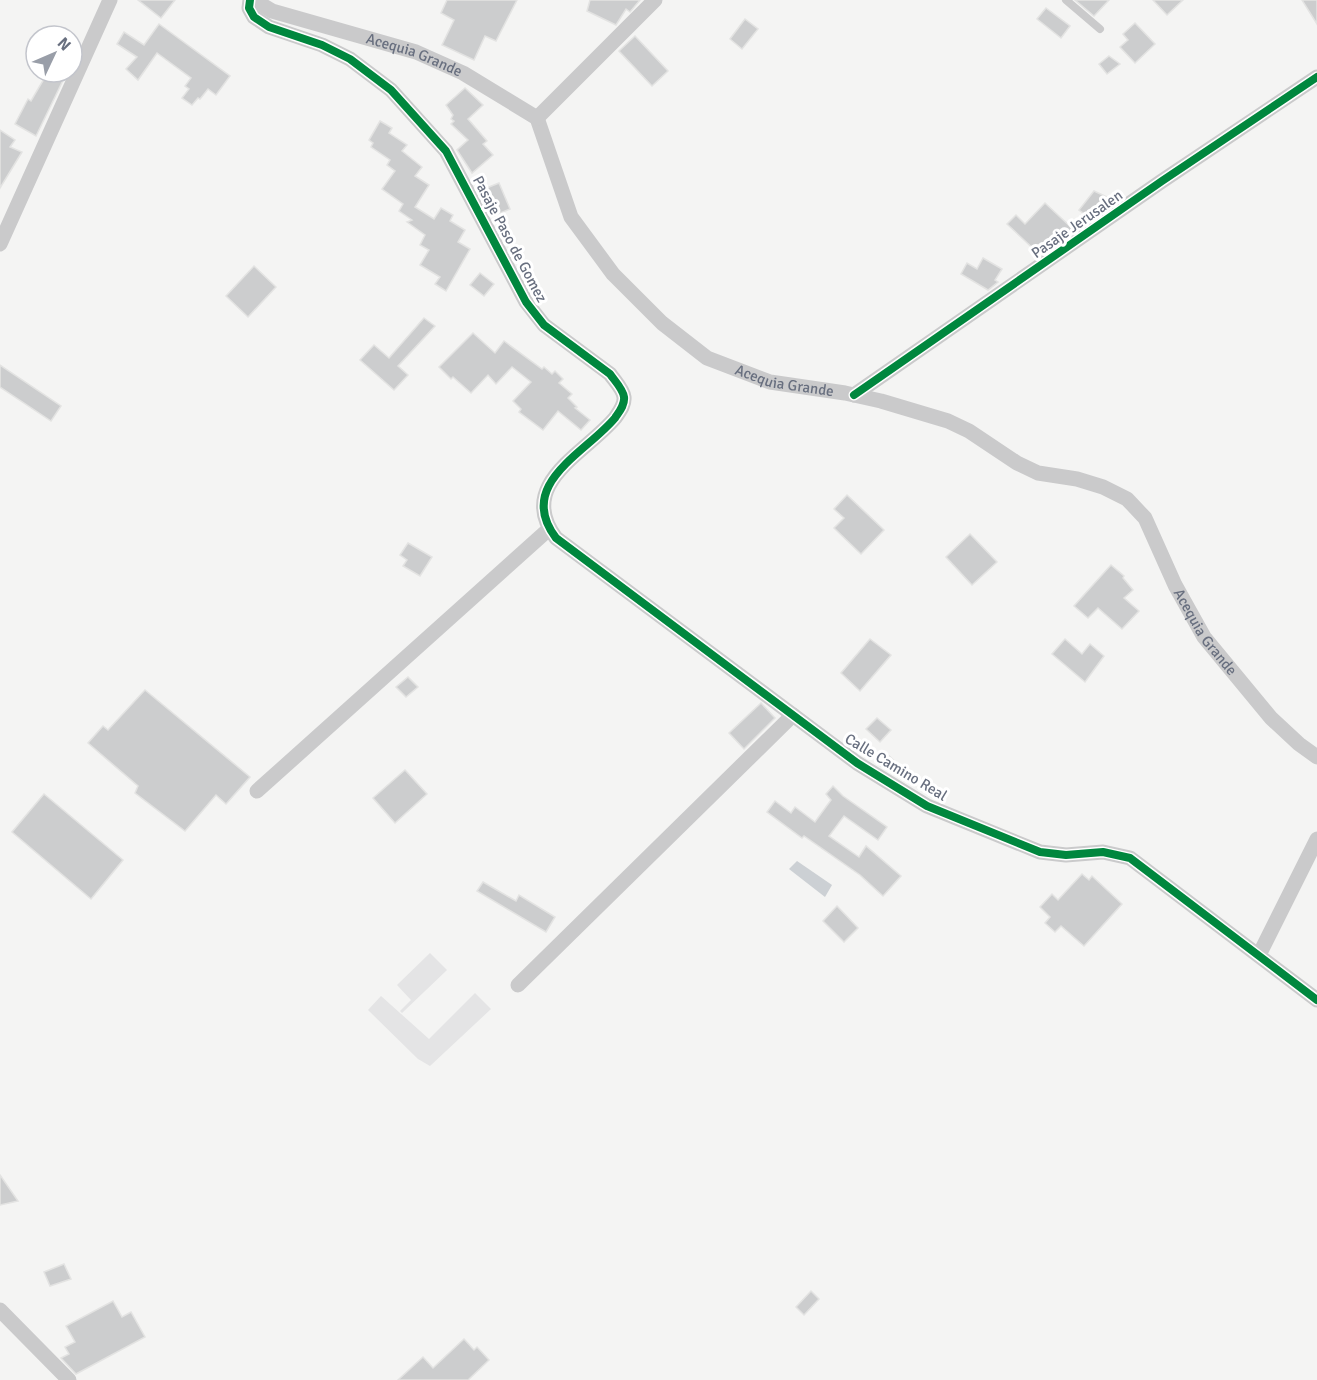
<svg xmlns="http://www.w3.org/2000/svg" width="1317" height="1380" viewBox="0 0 1317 1380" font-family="Signika,sans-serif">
<rect width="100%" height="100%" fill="#f4f4f3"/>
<g fill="#e4e4e5">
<path d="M 430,953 L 447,970 L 402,1013 L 400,1011 L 411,1000 L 397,985 Z"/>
<path d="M 475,993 L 491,1009 L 430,1066 L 418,1059 L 368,1010 L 381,996 L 429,1039 Z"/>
</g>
<path fill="#ccd0d4" d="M 797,861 L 832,885 L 825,897 L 789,869 Z"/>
<g fill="#cccdce" stroke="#e3e3e2" stroke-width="1.5">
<path d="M 138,0 L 175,0 L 161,18 Z"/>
<path d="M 447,0 L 517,0 L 496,41 L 485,36 L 474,60 L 442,45 L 454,20 L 441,13 Z"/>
<path d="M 590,0 L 640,0 L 630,12 L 626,9 L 616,25 L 587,11 Z"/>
<path d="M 1075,0 L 1109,0 L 1094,16 Z"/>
<path d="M 1153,0 L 1183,0 L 1167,15 Z"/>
<path d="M 1302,0 L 1317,0 L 1317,24 Z"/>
<path d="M 1046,8 L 1070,26 L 1061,38 L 1037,19 Z"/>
<path d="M 745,19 L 758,29 L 742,49 L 730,39 Z"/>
<path d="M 1135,23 L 1155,44 L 1135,63 L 1120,47 L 1128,40 L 1123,34 Z"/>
<path d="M 159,24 L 230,76 L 216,95 L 208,89 L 200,99 L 198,98 L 192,105 L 182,98 L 189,89 L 185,86 L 191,78 L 157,53 L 138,80 L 126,69 L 137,57 L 117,44 L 124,32 L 144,45 Z"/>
<path d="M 635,36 L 668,71 L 652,86 L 619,51 Z"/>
<path d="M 1109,56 L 1120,64 L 1107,74 L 1099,64 Z"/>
<path d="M 48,72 L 67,72 L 36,136 L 15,124 L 28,99 L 31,101 Z"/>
<path d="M 465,88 L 483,105 L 468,119 L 487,141 L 483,144 L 493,155 L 472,173 L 457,150 L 468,140 L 451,124 L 454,121 L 451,119 L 453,115 L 446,105 Z"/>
<path d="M 380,121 L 392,128 L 389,133 L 407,145 L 402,151 L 422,167 L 415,176 L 429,185 L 415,207 L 434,219 L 441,208 L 453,215 L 450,221 L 465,230 L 458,242 L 470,249 L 446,291 L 435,284 L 440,277 L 420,265 L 429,250 L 420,245 L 425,235 L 407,222 L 412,220 L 399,211 L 403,204 L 382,189 L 395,171 L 387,165 L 390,160 L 371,147 L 373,143 L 369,140 Z"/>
<path d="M 0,130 L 15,140 L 10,147 L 22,152 L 0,188 Z"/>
<path d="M 499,183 L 510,209 L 498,214 L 510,250 L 479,191 Z"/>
<path d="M 1094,191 L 1107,197 L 1090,218 L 1079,210 Z"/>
<path d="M 1045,203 L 1074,230 L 1063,238 L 1062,236 L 1039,254 L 1007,224 L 1016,215 L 1025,224 Z"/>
<path d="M 983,258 L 1002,269 L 995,280 L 998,282 L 988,290 L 961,274 L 967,263 L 977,269 Z"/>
<path d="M 254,266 L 276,287 L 248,317 L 226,296 Z"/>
<path d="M 480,273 L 494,284 L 484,296 L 470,285 Z"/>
<path d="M 424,318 L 435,326 L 398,366 L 408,375 L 394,390 L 360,360 L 374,345 L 389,358 Z"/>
<path d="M 473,333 L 495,353 L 504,341 L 542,369 L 544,367 L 552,374 L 555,371 L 563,379 L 559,383 L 572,394 L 568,398 L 577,407 L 575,408 L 590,420 L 581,430 L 558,411 L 543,430 L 519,412 L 521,409 L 513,401 L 531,382 L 512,367 L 496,384 L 488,375 L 471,393 L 453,377 L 451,379 L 439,367 Z"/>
<path d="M 0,365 L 61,406 L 51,421 L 0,387 Z"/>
<path d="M 847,495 L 884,530 L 861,554 L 834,528 L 844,518 L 834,509 Z"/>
<path d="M 970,534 L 997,562 L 972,585 L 946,557 Z"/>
<path d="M 408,543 L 432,557 L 420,576 L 403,566 L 407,560 L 400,555 Z"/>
<path d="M 1111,565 L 1124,576 L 1123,578 L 1133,590 L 1124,598 L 1139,611 L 1122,629 L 1098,608 L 1088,618 L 1074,606 Z"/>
<path d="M 870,639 L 891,655 L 860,691 L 841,673 Z"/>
<path d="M 1065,639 L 1082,654 L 1090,644 L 1104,656 L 1085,682 L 1052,654 Z"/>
<path d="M 408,677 L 418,687 L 406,697 L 396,687 Z"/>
<path d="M 145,690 L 250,777 L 226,804 L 216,795 L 185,831 L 135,793 L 138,786 L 88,743 L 103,726 L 108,730 Z"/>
<path d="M 761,703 L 775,718 L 744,749 L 729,733 Z"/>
<path d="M 877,718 L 891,730 L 880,742 L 866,729 Z"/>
<path d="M 886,753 L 902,768 L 896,775 L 876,763 Z"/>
<path d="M 405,770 L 427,794 L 395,823 L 373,798 Z"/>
<path d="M 833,786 L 843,796 L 887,827 L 878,840 L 844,816 L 829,836 L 859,857 L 866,846 L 901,876 L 883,896 L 860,875 L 804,836 L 802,838 L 767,812 L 775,801 L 791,813 L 795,807 L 815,822 L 831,800 L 826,794 Z"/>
<path d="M 44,794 L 123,860 L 91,899 L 12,832 Z"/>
<path d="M 1082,874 L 1089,880 L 1092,876 L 1122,904 L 1084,946 L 1061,926 L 1055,932 L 1045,923 L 1050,917 L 1040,907 L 1052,894 L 1058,900 Z"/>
<path d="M 483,882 L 516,901 L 519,895 L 555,917 L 546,932 L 477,891 Z"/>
<path d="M 837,906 L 858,928 L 844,942 L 823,921 Z"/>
<path d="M 0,1175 L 18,1201 L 0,1205 Z"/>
<path d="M 64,1264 L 71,1279 L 50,1286 L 44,1272 Z"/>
<path d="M 811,1291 L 819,1299 L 804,1315 L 796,1307 Z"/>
<path d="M 113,1301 L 122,1317 L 131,1312 L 145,1337 L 76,1374 L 61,1358 L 69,1354 L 65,1347 L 75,1342 L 66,1326 Z"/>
<path d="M 464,1339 L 474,1350 L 477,1347 L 489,1360 L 468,1380 L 398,1380 L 423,1357 L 433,1368 Z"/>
</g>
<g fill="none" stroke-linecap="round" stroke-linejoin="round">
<path stroke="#cacacb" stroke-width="8" d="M 1066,0 L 1100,29"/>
<g stroke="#cacacb" stroke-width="15">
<path d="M 250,0 L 249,8 L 254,17 L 269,27 L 322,45 L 350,59 L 391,90 L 446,151 L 526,302 L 544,325 L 610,374 C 614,380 623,389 624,397 C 625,405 619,412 615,418 C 586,453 515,484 556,538 L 857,763 L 927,806 L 1040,852 L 1066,855 L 1103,852 L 1130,858 L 1317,1000"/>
<path id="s1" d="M 254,0 L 272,11 L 416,52 L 463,73 L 537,118 L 571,217 L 613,274 L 662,323 L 707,358 L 770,382 L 845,393 L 881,401 L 948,421 L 969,431 L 1017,463 L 1038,473 L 1077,479 L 1103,487 L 1127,499 L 1145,518 L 1175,585 L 1204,637 L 1271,718 L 1299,744 L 1317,757"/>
<path d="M 537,118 L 655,0"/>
<path d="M 0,244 L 110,0"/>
<path d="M 854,395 L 1162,181 L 1317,77"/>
<path d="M 257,791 L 549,529"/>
<path d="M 1259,955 L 1317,839"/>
<path d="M 518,985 L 793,715"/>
<path d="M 0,1310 L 69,1380"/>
</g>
<defs>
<g id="cycleway">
<path d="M 250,0 L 249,8 L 254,17 L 269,27 L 322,45 L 350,59 L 391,90 L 446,151 L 526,302 L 544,325 L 610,374 C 614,380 623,389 624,397 C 625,405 619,412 615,418 C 586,453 515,484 556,538 L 857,763 L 927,806 L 1040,852 L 1066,855 L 1103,852 L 1130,858 L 1317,1000"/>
<path d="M 854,395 L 1162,181 L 1317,77"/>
</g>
</defs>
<use href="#cycleway" stroke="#fff" stroke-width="11"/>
<use href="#cycleway" stroke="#00873e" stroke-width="8"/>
</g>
<g text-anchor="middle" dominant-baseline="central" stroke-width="6" stroke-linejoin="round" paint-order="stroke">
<g font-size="15" fill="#686f7f" stroke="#fff">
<text stroke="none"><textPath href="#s1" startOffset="170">Acequia Grande</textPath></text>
<text transform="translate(1077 224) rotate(-35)">Pasaje Jerusalen</text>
<text transform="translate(510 239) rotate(62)">Pasaje Paso de Gomez</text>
<text stroke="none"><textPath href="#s1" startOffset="692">Acequia Grande</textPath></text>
<text stroke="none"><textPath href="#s1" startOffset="1214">Acequia Grande</textPath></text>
<text transform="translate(896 767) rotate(31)">Calle Camino Real</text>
</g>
</g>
<g transform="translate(54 54) rotate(46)"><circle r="28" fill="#ffffff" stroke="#c3c5cc" stroke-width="1.5"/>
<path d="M0-4.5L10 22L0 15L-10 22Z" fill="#999ea8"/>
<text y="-9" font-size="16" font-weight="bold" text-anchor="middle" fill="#686f7f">N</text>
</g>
</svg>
